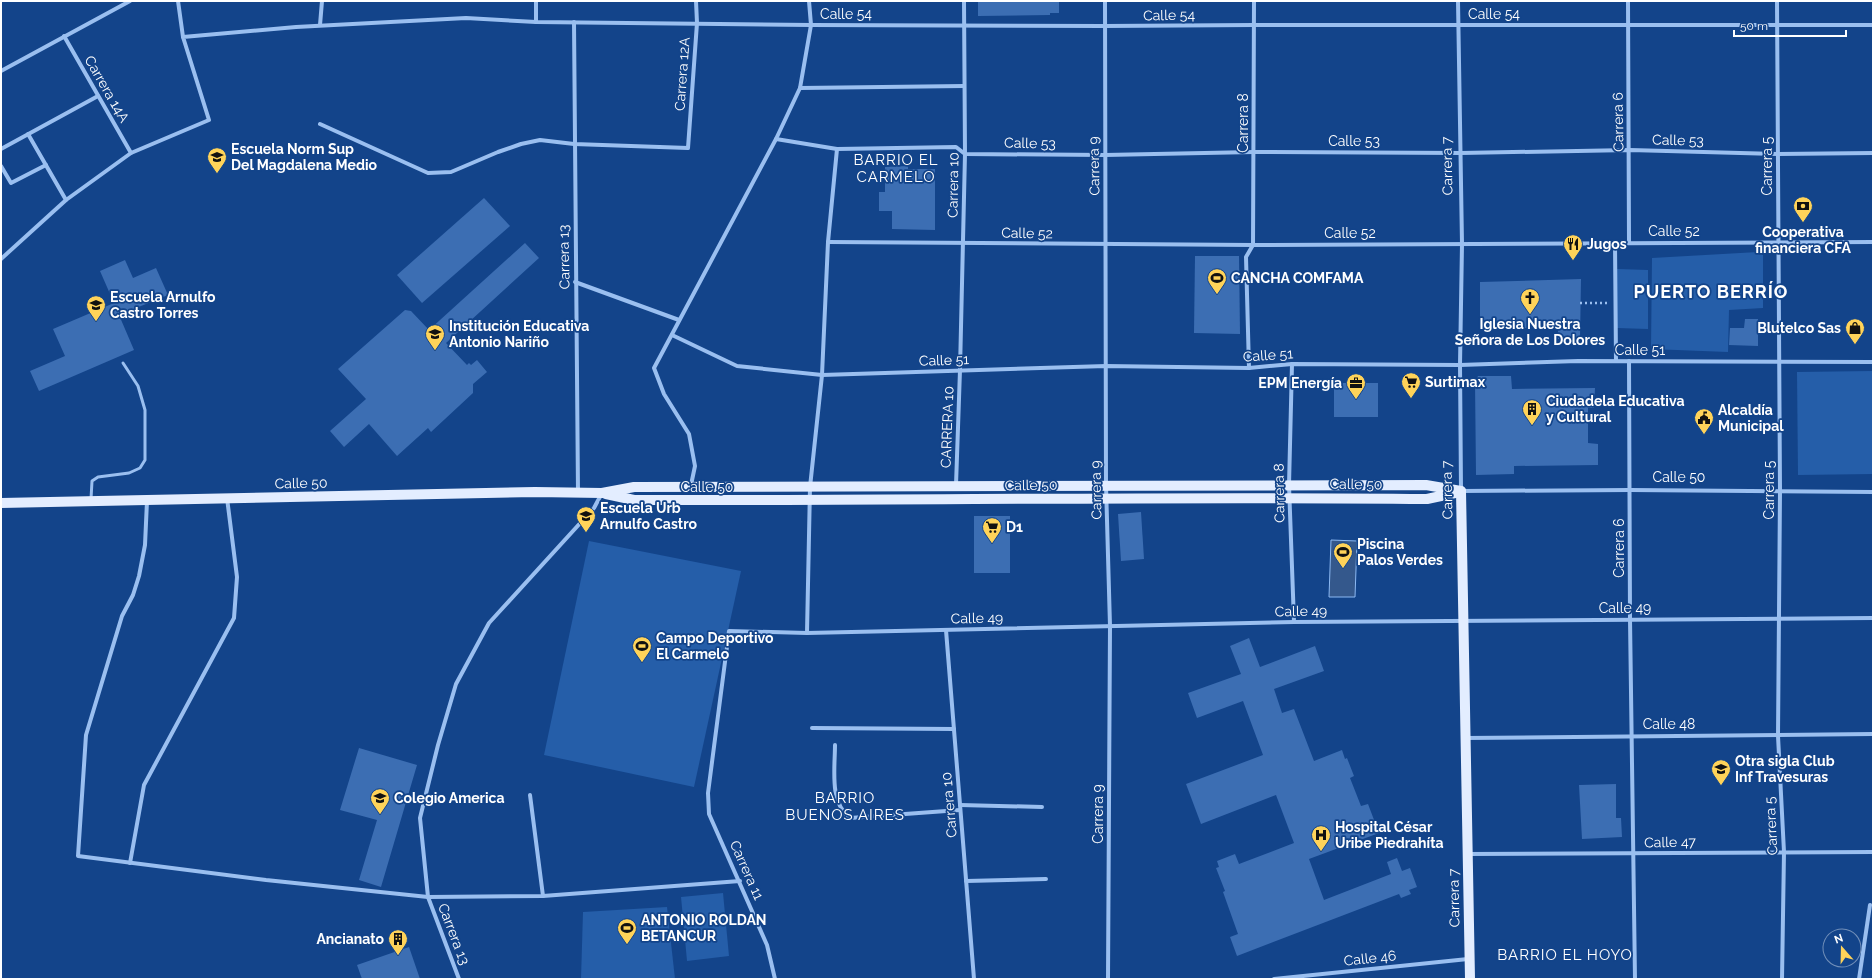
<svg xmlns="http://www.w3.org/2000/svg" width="1874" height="980" viewBox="0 0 1874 980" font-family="Raleway,sans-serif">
<rect width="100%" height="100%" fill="#13448a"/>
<g fill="#255ea9">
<path d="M 1758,252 L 1763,255 L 1763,308 L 1729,310 L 1728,352 L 1651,349 L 1652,258 Z"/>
<path d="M 1617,269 L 1648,270 L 1648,329 L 1617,328 Z"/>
<path d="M 1873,371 L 1873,474 L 1798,475 L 1797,372 Z"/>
<path d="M 589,541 L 741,571 L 694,787 L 544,755 Z"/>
<path d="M 723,893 L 729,956 L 687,961 L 681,897 Z"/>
<path d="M 667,907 L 675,979 L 581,979 L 583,912 Z"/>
</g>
<path fill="#34588c" stroke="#8cb9f3" d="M 1331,540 L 1357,541 L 1355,597 L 1329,597 Z"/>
<g fill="#3c6eb3">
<path d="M 978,1 L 1059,1 L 1059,13 L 1050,13 L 1050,15 L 978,16 Z"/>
<path d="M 908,166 L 908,169 L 935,169 L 935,230 L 892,229 L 892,211 L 879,211 L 879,192 L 885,192 L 885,167 Z"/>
<path d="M 484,198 L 510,226 L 422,303 L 397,275 Z"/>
<path d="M 525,243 L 539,258 L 446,343 L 467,365 L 469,363 L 471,365 L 477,360 L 487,372 L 473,384 L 473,393 L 431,432 L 428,428 L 397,456 L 369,424 L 344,447 L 330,431 L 366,399 L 338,369 L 405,310 L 411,311 L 429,330 Z"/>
<path d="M 1195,256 L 1239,256 L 1240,334 L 1194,333 Z"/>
<path d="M 125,260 L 133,278 L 156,268 L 168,295 L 119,315 L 134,350 L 39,391 L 30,371 L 65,356 L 53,329 L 114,303 L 100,271 Z"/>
<path d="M 1581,279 L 1580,339 L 1558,339 L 1558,328 L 1480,328 L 1480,282 Z"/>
<path d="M 1745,319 L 1758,319 L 1758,346 L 1729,345 L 1730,328 L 1744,328 Z"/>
<path d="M 1478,376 L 1511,376 L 1512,389 L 1595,388 L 1594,408 L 1588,408 L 1588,443 L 1598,444 L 1598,465 L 1514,466 L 1514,474 L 1476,475 L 1475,382 Z"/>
<rect x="1334" y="383" width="44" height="34"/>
<path d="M 1141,512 L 1144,559 L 1121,561 L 1118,514 Z"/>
<rect x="974" y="516" width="36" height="57"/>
<path d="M 1249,638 L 1260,667 L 1315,646 L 1324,671 L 1274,689 L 1282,713 L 1294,709 L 1314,761 L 1342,750 L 1345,759 L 1347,758 L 1354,776 L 1350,778 L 1361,806 L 1368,804 L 1379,833 L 1309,859 L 1324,900 L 1391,874 L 1387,862 L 1397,858 L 1402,871 L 1410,868 L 1417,887 L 1409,890 L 1411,894 L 1401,898 L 1399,894 L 1237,956 L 1230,937 L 1238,934 L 1223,892 L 1225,891 L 1216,868 L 1219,867 L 1217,861 L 1235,854 L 1239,864 L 1294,843 L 1276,795 L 1201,824 L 1186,784 L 1263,755 L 1243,701 L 1197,718 L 1188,693 L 1241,674 L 1230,646 Z"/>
<path d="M 359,748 L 417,765 L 381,887 L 359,880 L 377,820 L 340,810 Z"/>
<path d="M 1616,784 L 1616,818 L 1621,818 L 1622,837 L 1582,839 L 1579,785 Z"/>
<path d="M 409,947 L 420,979 L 362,979 L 357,965 Z"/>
</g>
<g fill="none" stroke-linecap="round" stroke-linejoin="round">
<path stroke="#9abff0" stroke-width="2.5" stroke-dasharray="2 3" stroke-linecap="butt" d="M 1580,303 L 1607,303"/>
<path stroke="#9abff0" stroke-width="3" d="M 91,499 L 92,481 L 98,477 L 129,473 L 140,468 L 145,460 L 145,410 L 138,386 L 123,363"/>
<g stroke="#9abff0" stroke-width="4">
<path d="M 178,1 L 183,37"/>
<path d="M 1105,1 L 1106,485 L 1110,626 L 1108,979"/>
<path d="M 1458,1 L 1462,244 L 1460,365 L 1461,491 L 1630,490 L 1873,492"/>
<path d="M 1628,1 L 1629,242"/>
<path d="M 1777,1 L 1780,491 L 1778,736 L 1784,852 L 1782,979"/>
<path d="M 536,22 L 536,1"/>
<path d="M 574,22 L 578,492"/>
<path d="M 320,25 L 322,1"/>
<path d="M 64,36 L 131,153"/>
<path d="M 1,71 L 130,1"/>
<path d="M 800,88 L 964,86"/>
<path d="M 320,124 L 428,173 L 451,172 L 498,152 L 521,144 L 540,140 L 574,144 L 688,148 L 697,23 L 696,1"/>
<path d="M 28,134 L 66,200"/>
<path d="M 776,139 L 837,149 L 956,147 L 965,154 L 1105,155 L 1254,152 L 1461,153 L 1630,150 L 1777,154 L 1873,153"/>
<path d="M 1,149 L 98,96"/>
<path d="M 1,166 L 11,183 L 46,165"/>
<path d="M 828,242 L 1253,245 L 1873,242"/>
<path d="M 1615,243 L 1616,361"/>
<path d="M 1,259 L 66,200 L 131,153 L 209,120 L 183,37 L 296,27 L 466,18 L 536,22 L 811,25 L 1104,26 L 1254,25 L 1873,25"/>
<path d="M 575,282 L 679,320"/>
<path d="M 672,335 L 737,366 L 822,375 L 1106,366 L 1249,368 L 1292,364 L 1460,365 L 1578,361 L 1873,362"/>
<path d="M 1629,361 L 1630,619 L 1635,979"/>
<path d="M 1292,364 L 1289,485 L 1294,622"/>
<path d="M 1249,368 L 1246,257 L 1253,245 L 1254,1"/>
<path d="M 691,485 L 695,466 L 689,434 L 664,394 L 654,368 L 776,139 L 800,88 L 811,25 L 809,1"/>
<path d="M 956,485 L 960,370 L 965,154 L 964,1"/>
<path d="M 147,501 L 145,545 L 139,576 L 133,595 L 122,616 L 86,735 L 78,856 L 266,880 L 428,897 L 543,896 L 740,881"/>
<path d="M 946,630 L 974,979"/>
<path d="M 807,633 L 810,487 L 822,375 L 828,242 L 837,149"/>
<path d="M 812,728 L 954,729"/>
<path d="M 1465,738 L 1873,734"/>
<path d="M 835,745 C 835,768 829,803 850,818 L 960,810"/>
<path d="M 530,795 L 543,896"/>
<path d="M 960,805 L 1042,807"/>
<path d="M 1467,854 L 1873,852"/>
<path d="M 130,863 L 144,785 L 234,618 L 237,577 L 227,498"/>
<path d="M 966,881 L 1046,879"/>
<path d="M 459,979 L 428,897 L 420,818 L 438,745 L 456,684 L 489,623 L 594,508 L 602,493"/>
<path d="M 775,979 L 767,945 L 709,814 L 708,793 L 729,631 L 807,633 L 1294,622 L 1873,618"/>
<path d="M 1274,979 L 1468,959"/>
<path d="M 1859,979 L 1870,905"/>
</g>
<g stroke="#e3edff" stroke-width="10">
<path d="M 1461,491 L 1470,979"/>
<path d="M 606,494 L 634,500 C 898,501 1163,496 1427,499 L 1455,493"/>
<path d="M 1,503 L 535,492 L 602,493 L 634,487 L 1426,485 L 1461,491"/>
</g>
</g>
<defs>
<symbol id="school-pin" viewBox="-11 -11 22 30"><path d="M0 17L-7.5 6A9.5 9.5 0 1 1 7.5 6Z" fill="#ffd359" stroke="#13448a"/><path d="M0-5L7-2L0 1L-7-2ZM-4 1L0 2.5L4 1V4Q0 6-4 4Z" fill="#111"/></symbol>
<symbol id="bank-pin" viewBox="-11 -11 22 30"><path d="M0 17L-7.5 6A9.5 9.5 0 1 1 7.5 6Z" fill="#ffd359" stroke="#13448a"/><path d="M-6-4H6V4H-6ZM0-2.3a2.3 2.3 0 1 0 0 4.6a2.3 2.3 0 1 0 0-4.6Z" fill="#111"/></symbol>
<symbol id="restaurant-pin" viewBox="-11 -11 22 30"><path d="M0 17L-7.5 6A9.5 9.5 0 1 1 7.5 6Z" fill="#ffd359" stroke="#13448a"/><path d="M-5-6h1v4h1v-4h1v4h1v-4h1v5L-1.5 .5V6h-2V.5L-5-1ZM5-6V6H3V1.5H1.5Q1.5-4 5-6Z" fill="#111"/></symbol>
<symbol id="stadium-pin" viewBox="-11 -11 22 30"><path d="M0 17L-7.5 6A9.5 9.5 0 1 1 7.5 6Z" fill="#ffd359" stroke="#13448a"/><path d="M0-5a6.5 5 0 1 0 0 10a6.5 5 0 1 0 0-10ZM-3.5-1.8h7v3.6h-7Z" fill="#111"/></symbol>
<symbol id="church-pin" viewBox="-11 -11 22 30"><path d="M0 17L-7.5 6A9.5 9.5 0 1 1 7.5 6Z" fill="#ffd359" stroke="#13448a"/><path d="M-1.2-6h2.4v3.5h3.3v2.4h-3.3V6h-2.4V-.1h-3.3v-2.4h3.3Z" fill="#111"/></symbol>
<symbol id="university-pin" viewBox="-11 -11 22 30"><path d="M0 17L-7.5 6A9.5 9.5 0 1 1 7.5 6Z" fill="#ffd359" stroke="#13448a"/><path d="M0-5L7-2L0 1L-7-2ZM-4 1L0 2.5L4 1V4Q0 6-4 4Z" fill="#111"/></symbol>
<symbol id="shop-pin" viewBox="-11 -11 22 30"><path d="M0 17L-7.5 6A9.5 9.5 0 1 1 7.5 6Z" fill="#ffd359" stroke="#13448a"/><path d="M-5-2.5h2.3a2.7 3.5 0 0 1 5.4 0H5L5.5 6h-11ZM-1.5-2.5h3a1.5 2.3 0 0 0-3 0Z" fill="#111"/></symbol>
<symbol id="supermarket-pin" viewBox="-11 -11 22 30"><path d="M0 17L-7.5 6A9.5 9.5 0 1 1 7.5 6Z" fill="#ffd359" stroke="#13448a"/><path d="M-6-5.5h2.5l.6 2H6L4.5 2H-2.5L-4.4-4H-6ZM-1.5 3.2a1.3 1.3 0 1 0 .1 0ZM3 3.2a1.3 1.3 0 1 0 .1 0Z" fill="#111"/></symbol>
<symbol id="office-pin" viewBox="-11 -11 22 30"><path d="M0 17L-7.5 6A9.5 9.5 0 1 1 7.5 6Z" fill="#ffd359" stroke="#13448a"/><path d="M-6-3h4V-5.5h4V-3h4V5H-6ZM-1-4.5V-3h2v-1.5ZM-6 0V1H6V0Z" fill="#111"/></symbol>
<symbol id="building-pin" viewBox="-11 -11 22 30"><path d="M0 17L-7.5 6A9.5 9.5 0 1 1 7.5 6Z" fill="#ffd359" stroke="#13448a"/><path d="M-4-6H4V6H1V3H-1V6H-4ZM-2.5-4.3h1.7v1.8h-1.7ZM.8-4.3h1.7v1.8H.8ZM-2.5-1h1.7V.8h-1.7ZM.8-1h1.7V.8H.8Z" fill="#111"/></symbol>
<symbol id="civic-pin" viewBox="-11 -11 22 30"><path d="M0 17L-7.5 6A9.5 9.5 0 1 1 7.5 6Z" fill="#ffd359" stroke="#13448a"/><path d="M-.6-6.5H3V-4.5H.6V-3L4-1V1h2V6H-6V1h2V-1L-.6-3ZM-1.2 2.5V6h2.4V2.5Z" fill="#111"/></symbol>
<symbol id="hospital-pin" viewBox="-11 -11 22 30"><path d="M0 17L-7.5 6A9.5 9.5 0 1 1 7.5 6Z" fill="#ffd359" stroke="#13448a"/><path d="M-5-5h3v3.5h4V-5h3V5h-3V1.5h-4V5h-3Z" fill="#111"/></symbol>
</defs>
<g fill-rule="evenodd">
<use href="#school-pin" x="206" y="146" width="22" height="30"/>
<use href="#bank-pin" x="1792" y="195" width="22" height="30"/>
<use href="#restaurant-pin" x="1562" y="233" width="22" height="30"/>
<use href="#stadium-pin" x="1206" y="267" width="22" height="30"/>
<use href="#church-pin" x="1519" y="287" width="22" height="30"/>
<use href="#university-pin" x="85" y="294" width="22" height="30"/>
<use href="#shop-pin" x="1844" y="317" width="22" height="30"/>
<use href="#school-pin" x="424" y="323" width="22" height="30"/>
<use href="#supermarket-pin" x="1400" y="371" width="22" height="30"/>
<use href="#office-pin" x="1345" y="372" width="22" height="30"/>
<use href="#building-pin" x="1521" y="398" width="22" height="30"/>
<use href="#civic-pin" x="1693" y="407" width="22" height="30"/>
<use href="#school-pin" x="575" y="505" width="22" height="30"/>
<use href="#supermarket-pin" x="981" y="516" width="22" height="30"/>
<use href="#stadium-pin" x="1332" y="541" width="22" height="30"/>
<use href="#stadium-pin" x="631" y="635" width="22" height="30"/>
<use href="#school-pin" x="1710" y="758" width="22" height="30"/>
<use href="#school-pin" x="369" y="787" width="22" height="30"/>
<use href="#hospital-pin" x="1310" y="824" width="22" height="30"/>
<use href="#stadium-pin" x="616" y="917" width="22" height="30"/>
<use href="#building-pin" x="387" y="928" width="22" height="30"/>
</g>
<g text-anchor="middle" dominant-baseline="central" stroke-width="3.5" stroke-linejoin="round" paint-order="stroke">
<g font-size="14" fill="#fff" stroke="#13448a">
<text x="846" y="14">Calle 54</text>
<text x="1494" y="14">Calle 54</text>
<text transform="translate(1169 15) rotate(-1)">Calle 54</text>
<text transform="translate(682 74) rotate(-86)">Carrera 12A</text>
<text transform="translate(107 89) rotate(60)">Carrera 14A</text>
<text transform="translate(1618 122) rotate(-91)">Carrera 6</text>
<text transform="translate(1243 123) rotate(-90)">Carrera 8</text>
<text transform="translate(1678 140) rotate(1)">Calle 53</text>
<text x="1354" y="141">Calle 53</text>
<text transform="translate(1030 143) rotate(1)">Calle 53</text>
<text transform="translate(1094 166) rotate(-91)">Carrera 9</text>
<text transform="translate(1447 166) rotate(-91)">Carrera 7</text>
<text transform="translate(1767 166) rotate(-90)">Carrera 5</text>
<text transform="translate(953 185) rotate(-89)">Carrera 10</text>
<text x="1674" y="231">Calle 52</text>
<text transform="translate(1027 233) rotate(1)">Calle 52</text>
<text x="1350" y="233">Calle 52</text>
<text transform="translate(564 257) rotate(-91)">Carrera 13</text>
<text x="1640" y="350">Calle 51</text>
<text transform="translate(1268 355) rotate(-4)">Calle 51</text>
<text transform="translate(944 360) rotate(-2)">Calle 51</text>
<text transform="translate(947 427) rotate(-88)">CARRERA 10</text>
<text x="1679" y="477">Calle 50</text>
<text transform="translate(301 483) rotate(-1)">Calle 50</text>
<text transform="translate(1356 484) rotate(1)">Calle 50</text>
<text transform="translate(1031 485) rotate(-1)">Calle 50</text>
<text x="707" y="487">Calle 50</text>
<text transform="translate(1096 490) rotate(-91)">Carrera 9</text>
<text transform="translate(1447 490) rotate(-91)">Carrera 7</text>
<text transform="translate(1769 490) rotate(-90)">Carrera 5</text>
<text transform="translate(1279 493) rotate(-91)">Carrera 8</text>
<text transform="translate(1619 548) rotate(-90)">Carrera 6</text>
<text x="1625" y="608">Calle 49</text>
<text transform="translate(1301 611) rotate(-1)">Calle 49</text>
<text transform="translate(977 618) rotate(-1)">Calle 49</text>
<text x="1669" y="724">Calle 48</text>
<text transform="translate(949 805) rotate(-95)">Carrera 10</text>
<text transform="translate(1098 814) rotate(-90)">Carrera 9</text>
<text transform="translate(1771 826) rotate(-93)">Carrera 5</text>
<text transform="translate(1670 842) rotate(-1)">Calle 47</text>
<text transform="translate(747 870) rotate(66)">Carrera 11</text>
<text transform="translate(1454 898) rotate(-91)">Carrera 7</text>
<text transform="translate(454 934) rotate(69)">Carrera 13</text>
<text transform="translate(1370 958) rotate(-6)">Calle 46</text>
</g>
<g font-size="14" font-weight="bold" fill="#fff" stroke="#13448a" text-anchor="start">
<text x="231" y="149">Escuela Norm Sup<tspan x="231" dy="16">Del Magdalena Medio</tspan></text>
<text x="1803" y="232" text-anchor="middle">Cooperativa<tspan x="1803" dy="16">financiera CFA</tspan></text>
<text x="1587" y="244">Jugos</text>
<text x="1231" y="278">CANCHA COMFAMA</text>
<text x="110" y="297">Escuela Arnulfo<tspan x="110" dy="16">Castro Torres</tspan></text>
<text x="1530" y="324" text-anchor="middle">Iglesia Nuestra<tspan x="1530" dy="16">Señora de Los Dolores</tspan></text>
<text x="449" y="326">Institución Educativa<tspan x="449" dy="16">Antonio Nariño</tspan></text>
<text x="1841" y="328" text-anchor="end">Blutelco Sas</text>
<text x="1425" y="382">Surtimax</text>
<text x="1342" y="383" text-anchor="end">EPM Energía</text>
<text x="1546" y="401">Ciudadela Educativa<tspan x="1546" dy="16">y Cultural</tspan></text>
<text x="1718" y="410">Alcaldía<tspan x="1718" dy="16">Municipal</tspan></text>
<text x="600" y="508">Escuela Urb<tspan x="600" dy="16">Arnulfo Castro</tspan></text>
<text x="1006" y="527">D1</text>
<text x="1357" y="544">Piscina<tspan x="1357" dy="16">Palos Verdes</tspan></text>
<text x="656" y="638">Campo Deportivo<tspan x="656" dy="16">El Carmelo</tspan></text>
<text x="1735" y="761">Otra sigla Club<tspan x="1735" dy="16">Inf Travesuras</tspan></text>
<text x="394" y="798">Colegio America</text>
<text x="1335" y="827">Hospital César<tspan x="1335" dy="16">Uribe Piedrahíta</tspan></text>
<text x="641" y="920">ANTONIO ROLDAN<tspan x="641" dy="16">BETANCUR</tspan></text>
<text x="384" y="939" text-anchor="end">Ancianato</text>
</g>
<g font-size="15" letter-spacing="1" fill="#fff" stroke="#13448a">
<text x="896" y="160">BARRIO EL<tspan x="896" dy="17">CARMELO</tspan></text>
<text x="845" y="798">BARRIO<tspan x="845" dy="17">BUENOS AIRES</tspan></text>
<text x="1565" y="955">BARRIO EL HOYO</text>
</g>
<g font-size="18" font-weight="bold" letter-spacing="1" fill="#fff" stroke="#13448a">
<text x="1711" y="291">PUERTO BERRÍO</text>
</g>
</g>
<rect width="1874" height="980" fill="none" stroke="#ffffff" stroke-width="4"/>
<g transform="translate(1842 948) rotate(340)"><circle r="19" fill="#13448a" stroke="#718fb9"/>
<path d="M0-3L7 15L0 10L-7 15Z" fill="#ffd359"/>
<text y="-6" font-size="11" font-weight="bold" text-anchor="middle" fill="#ffffff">N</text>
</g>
<path d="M1734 30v6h112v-6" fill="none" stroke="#ffffff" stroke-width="2"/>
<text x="1740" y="30" font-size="12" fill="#ffffff" stroke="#13448a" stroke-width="3" paint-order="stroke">50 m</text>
</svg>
